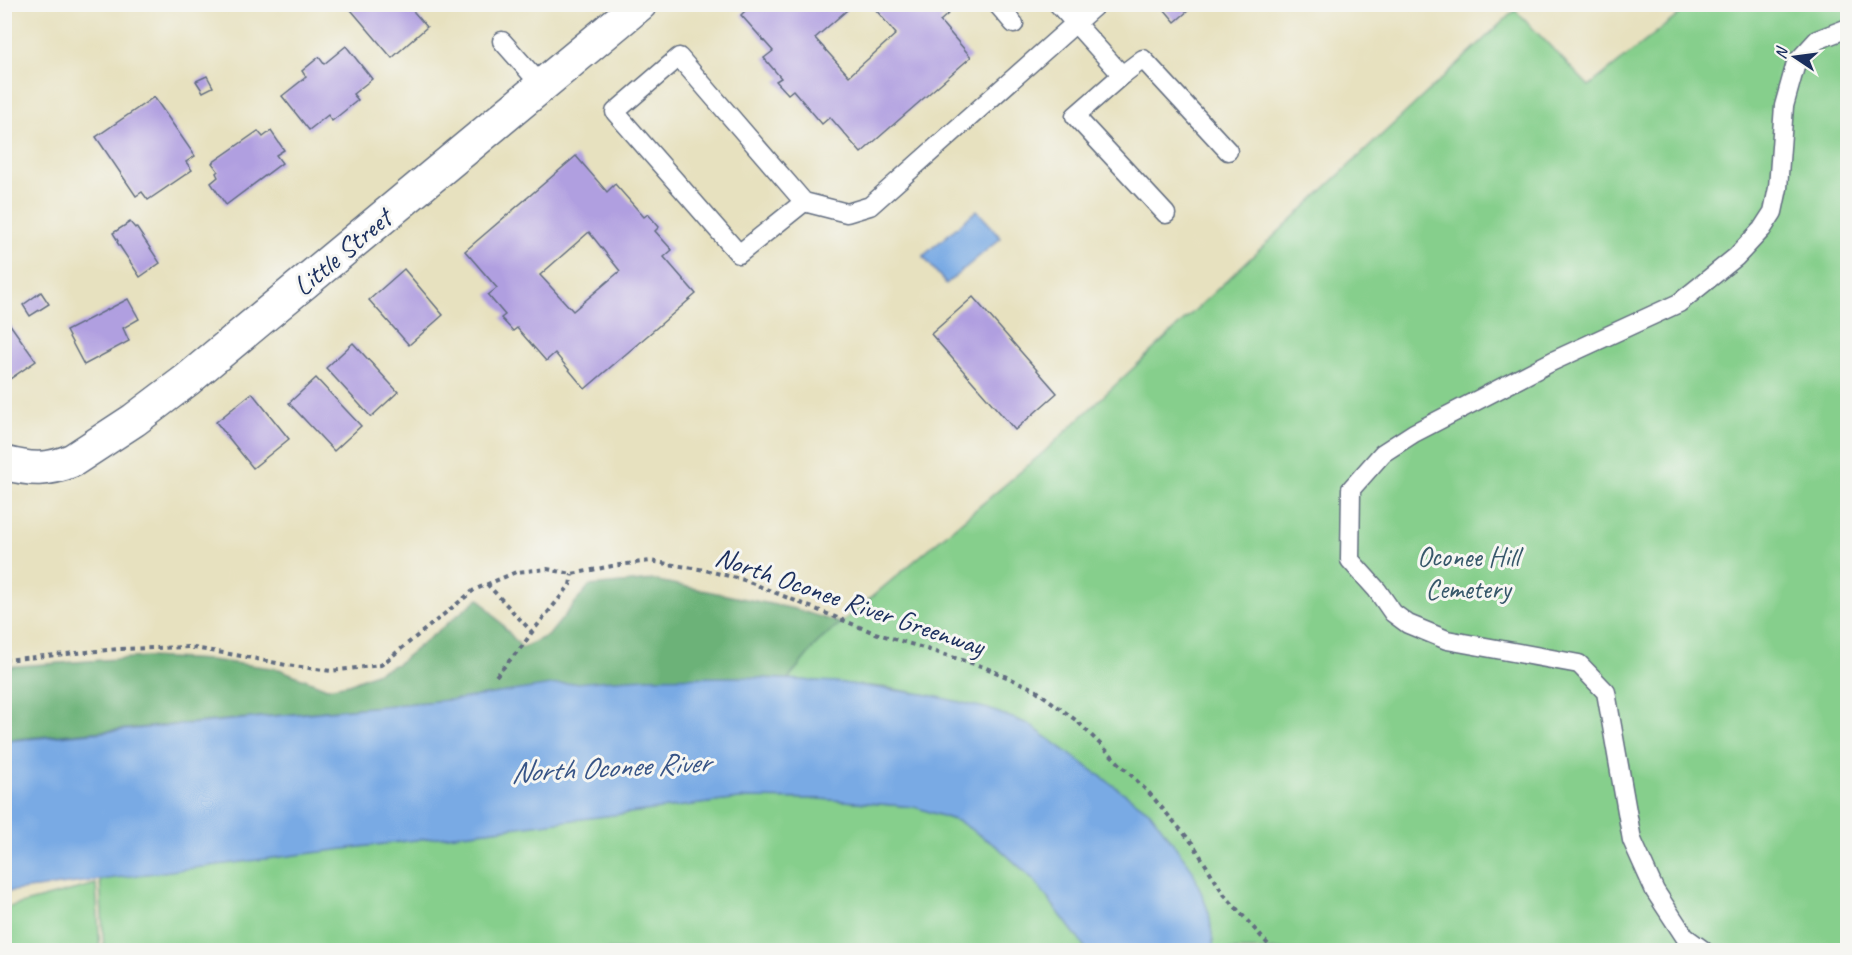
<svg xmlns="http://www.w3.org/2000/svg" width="1852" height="955" viewBox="0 0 1852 955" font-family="Caveat,sans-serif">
<rect width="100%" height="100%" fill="#f6f6f2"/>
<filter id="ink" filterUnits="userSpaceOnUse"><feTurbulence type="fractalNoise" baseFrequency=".0167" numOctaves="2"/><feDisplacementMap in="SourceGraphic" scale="12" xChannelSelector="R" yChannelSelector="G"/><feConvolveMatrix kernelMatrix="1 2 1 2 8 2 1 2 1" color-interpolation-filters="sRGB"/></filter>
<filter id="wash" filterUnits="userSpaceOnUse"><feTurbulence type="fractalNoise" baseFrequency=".008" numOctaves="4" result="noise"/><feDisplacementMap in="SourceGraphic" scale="24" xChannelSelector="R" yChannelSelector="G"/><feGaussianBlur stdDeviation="1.35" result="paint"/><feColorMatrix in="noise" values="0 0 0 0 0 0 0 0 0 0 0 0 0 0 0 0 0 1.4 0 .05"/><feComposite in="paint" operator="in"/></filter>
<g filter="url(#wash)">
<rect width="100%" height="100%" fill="#e7e1bf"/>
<g fill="#86cf8c" stroke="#507f75" stroke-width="1.5">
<path d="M 1691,5 L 1847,5 L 1847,950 L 1214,950 L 1209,913 L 1192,869 L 1150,812 L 1028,724 L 988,709 L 929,695 L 882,687 L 788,679 L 817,643 L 1045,451 L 1515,10 L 1589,86 Z"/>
<path d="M 747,798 L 821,799 L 915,807 L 960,822 L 999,848 L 1034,880 L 1087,950 L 104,950 L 100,879 Z"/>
<path d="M 96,884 L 100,950 L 5,950 L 5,908 Z"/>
</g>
<path fill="#6cb278" stroke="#44706b" stroke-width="1.5" d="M 653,580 L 795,609 L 840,623 L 817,643 L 788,679 C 678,674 569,681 460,699 L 5,740 L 5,667 L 146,657 L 210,660 L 279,669 L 327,688 L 349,684 L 397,664 L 479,598 L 522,648 L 549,635 L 589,586 Z"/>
<g fill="#79aae4" stroke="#4a6ca1" stroke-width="1.5">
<path d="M 977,210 L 1001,238 L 946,284 L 923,256 Z"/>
<path d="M 741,677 L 835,682 L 929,695 L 988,709 L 1028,724 L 1150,812 L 1192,869 L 1209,913 L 1214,950 L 1087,950 L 1034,880 L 999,848 L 960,822 L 915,807 L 821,799 L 747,798 L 5,892 L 5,741 L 460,699 L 552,685 L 600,681 L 647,678 Z"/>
</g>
<g id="blocks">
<g fill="#b09fe0" fill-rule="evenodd">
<path d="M 346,4 L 407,4 L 427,27 L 392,58 Z"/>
<path d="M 752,4 L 854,4 L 815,38 L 849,76 L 896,34 L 871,4 L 939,4 L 948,14 L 940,21 L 971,57 L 861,153 L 830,117 L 822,124 L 793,90 L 788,94 L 776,81 L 781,78 L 764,58 L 773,51 L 741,15 Z"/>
<path d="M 1169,4 L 1196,4 L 1175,22 L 1164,9 Z"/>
<path d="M 346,46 L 372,79 L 353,94 L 358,100 L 332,121 L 328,115 L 309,130 L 282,96 L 306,77 L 302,71 L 319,57 L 324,64 Z"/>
<path d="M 207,76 L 213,87 L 203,92 L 196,81 Z"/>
<path d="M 154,97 L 195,156 L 186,162 L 192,170 L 148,200 L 142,192 L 136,196 L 96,137 Z"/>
<path d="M 258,131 L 263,137 L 271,131 L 284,150 L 276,155 L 282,163 L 226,205 L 211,183 L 218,177 L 216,173 L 218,171 L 212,163 Z"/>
<path d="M 576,156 L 607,192 L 615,184 L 644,217 L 648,214 L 659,227 L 655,231 L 672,250 L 664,257 L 696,294 L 585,389 L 555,353 L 546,361 L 517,328 L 513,331 L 501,318 L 505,315 L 488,295 L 497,288 L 465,251 ZM 589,232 L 620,271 L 573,311 L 540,275 Z"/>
<path d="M 130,222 L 135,228 L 136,227 L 160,263 L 140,277 L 117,242 L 118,241 L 113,233 Z"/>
<path d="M 404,269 L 443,315 L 409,345 L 369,300 Z"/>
<path d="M 41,292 L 49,304 L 30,316 L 23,305 Z"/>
<path d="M 973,297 L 1057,393 L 1015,430 L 931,334 Z"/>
<path d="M 128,299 L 139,319 L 123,328 L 129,341 L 84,365 L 66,331 Z"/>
<path d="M 4,316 L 36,361 L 4,383 Z"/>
<path d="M 353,343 L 398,392 L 371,417 L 326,368 Z"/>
<path d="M 316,378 L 361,426 L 334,451 L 289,403 Z"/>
<path d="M 252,393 L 289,439 L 253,468 L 216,422 Z"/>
</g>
</g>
</g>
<g filter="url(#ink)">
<use href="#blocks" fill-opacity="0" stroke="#626d80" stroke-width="1.5"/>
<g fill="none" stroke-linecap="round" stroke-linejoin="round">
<defs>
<g id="service">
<path d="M 997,4 L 1014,24"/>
<path d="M 1058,4 L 1122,75 L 1075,116 L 1166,214"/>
<path d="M 502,41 L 542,86"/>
<path d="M 1122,75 L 1143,59 L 1228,151"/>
<path d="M 804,202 L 739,254 L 615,112 L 679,57 L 804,202 L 847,213 L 870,206 L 1097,4"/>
<path d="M 1703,950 L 1685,937 L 1655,891 L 1632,840 L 1606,692 L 1579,664 L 1447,640 L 1408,624 L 1393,613 L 1377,590 L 1350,560 L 1351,489 L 1383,453 L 1414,433 L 1553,361 L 1679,303 L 1736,257 L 1762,229 L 1773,212 L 1778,188 L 1784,106 L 1796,63 L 1817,40 L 1848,28"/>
</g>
<path id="minor" d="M 4,463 C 31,470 48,471 73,460 L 134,420 L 187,380 L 640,4"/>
</defs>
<use href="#service" stroke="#626d80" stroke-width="21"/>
<use href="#minor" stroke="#626d80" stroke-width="36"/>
<g stroke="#626d80" stroke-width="4" stroke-dasharray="4.5 4.5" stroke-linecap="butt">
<path d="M 487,584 L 532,632 L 570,585 L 572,574"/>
<path d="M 4,660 L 118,649 L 188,647 L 247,657 L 286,665 L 331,671 L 381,665 L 474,590 L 516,572 L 547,569 L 572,574 L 612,566 L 650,561 L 705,570 L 744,580 L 872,632 L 984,667 L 1034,689 L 1077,721 L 1150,794 L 1193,844 L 1223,893 L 1273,950"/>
<path d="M 496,676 L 524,644 L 532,632"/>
</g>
<use href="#service" stroke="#fff" stroke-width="18"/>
<use href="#minor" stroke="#fff" stroke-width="33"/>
</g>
</g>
<g text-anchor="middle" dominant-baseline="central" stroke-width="6" stroke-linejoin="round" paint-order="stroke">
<g font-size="28" fill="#1b2f5e" stroke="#f6f6f2">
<text transform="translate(342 252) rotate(-40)">Little Street</text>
<text transform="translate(850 601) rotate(19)">North Oconee River Greenway</text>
</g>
<g font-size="28" fill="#36576a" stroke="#f6f6f2">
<text x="1468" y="556">Oconee Hill<tspan x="1468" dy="32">Cemetery</tspan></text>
</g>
<g font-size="30" font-style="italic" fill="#375486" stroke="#f6f6f2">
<text transform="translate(610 767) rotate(-3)">North Oconee River</text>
</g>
</g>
<rect width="1852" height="955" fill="none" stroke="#f6f6f2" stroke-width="24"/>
<g transform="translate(1795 57) rotate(283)" stroke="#f6f6f2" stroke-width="4.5" paint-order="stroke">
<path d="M0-4.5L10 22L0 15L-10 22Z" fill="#1b2f5e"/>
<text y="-9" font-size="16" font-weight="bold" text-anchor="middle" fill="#1b2f5e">N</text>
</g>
</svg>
